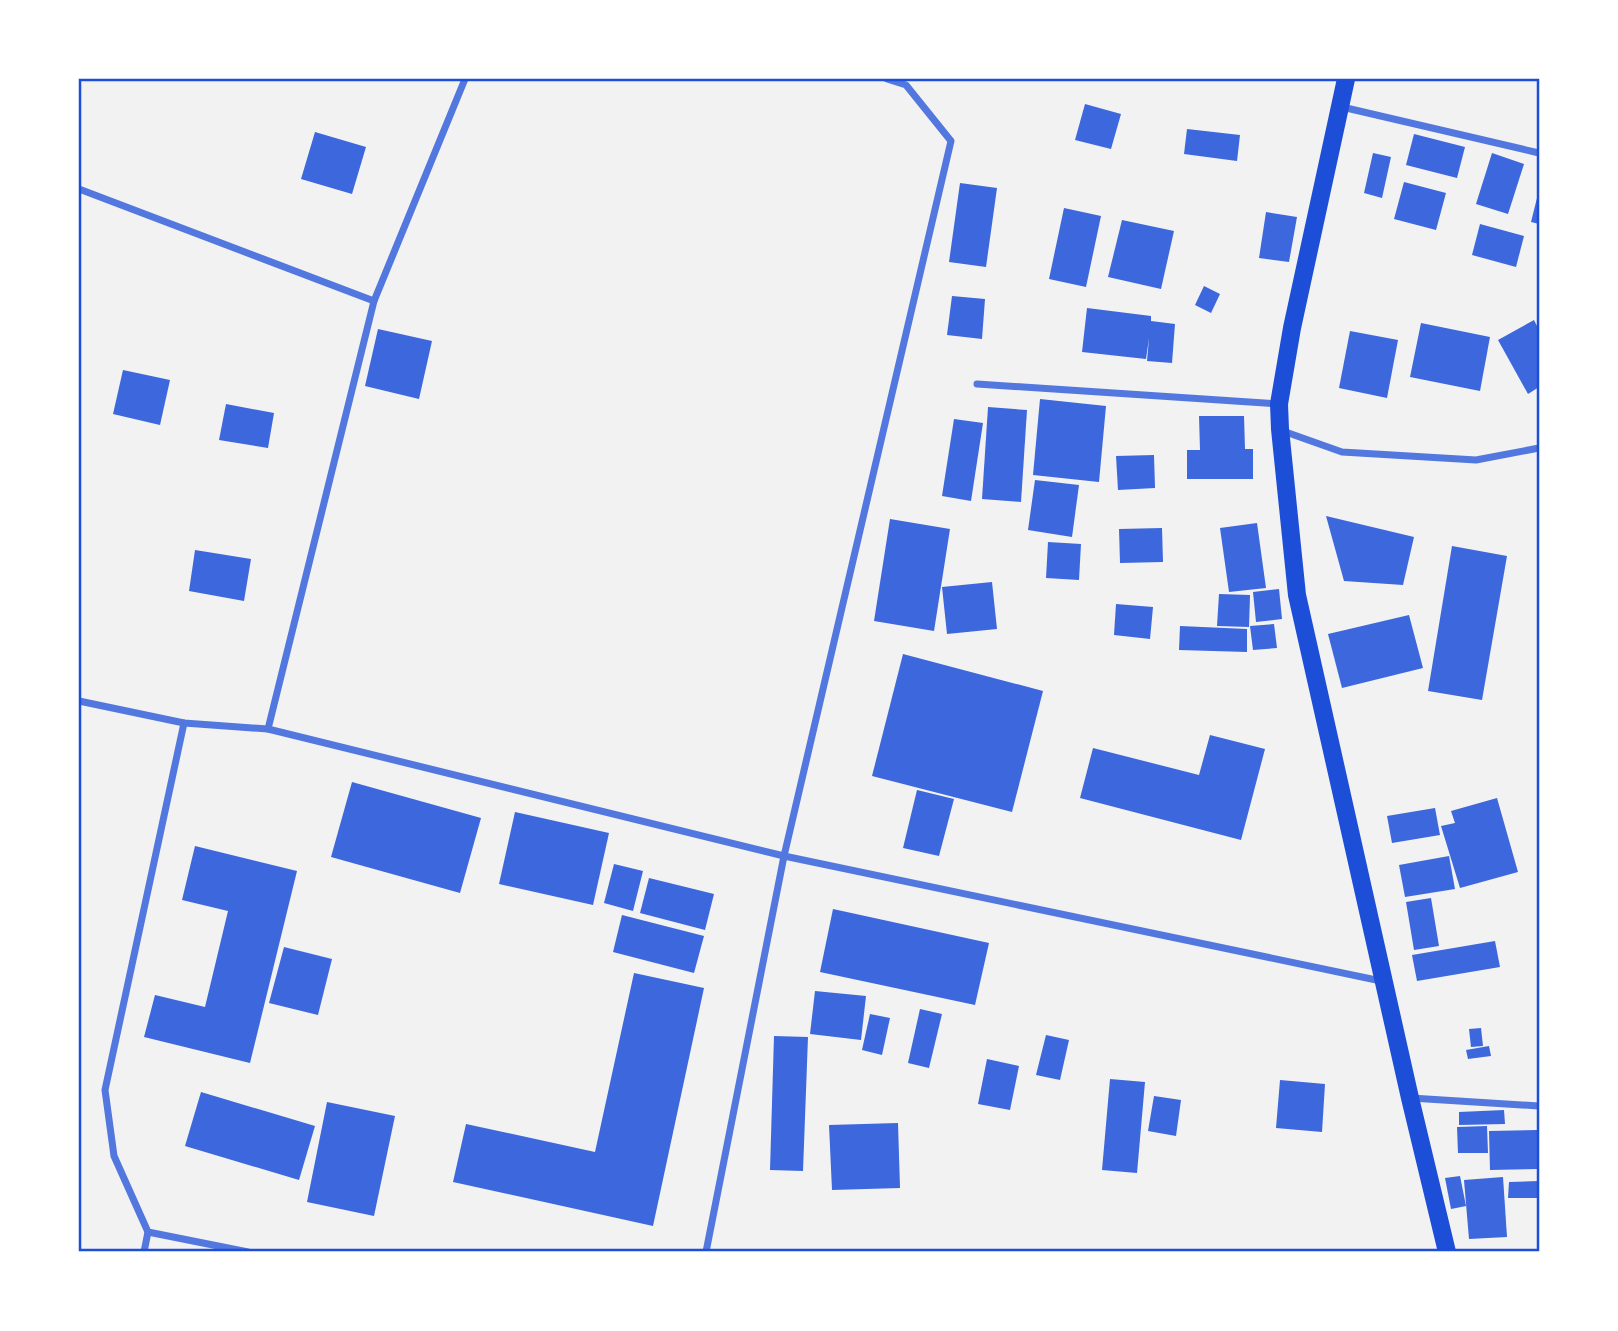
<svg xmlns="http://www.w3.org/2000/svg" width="1618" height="1331" viewBox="0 0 1618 1331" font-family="'PT Sans',sans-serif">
<rect width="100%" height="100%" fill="#f2f2f2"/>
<g fill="#3d67dc">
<path d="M 1085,104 L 1121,114 L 1111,149 L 1075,140 Z"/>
<path d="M 1187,129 L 1240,135 L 1237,161 L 1184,154 Z"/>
<path d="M 315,132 L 366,147 L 352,194 L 301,179 Z"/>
<path d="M 1414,134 L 1465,147 L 1457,178 L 1406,165 Z"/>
<path d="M 1373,153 L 1391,157 L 1382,198 L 1364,193 Z"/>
<path d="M 1492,153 L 1524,164 L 1508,214 L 1476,204 Z"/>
<path d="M 1404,182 L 1446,193 L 1436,230 L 1394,219 Z"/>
<path d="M 960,183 L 997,188 L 986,267 L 949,262 Z"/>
<path d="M 1538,194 L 1539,194 L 1539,224 L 1531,222 Z"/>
<path d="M 1064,208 L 1101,216 L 1086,287 L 1049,279 Z"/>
<path d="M 1266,212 L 1297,217 L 1289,262 L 1259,258 Z"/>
<path d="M 1122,220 L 1174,231 L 1161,289 L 1108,277 Z"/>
<path d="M 1480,224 L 1524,236 L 1516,267 L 1472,255 Z"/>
<path d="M 1204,286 L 1220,294 L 1211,313 L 1195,305 Z"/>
<path d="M 952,296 L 985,299 L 982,339 L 947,335 Z"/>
<path d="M 1087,308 L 1151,316 L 1151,321 L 1175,324 L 1172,363 L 1147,361 L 1149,338 L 1146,359 L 1082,352 Z"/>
<path d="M 1534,320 L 1539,330 L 1539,387 L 1528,394 L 1498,340 Z"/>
<path d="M 1421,323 L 1490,337 L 1480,391 L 1410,377 Z"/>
<path d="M 378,329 L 432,341 L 419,399 L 365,386 Z"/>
<path d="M 1350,331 L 1398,340 L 1387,398 L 1339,388 Z"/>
<path d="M 123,370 L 170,380 L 160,425 L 113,414 Z"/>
<path d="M 1040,399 L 1106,406 L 1099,482 L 1033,475 Z"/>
<path d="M 226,404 L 274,413 L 268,448 L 219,440 Z"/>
<path d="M 988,407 L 1027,410 L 1021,502 L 982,499 Z"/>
<path d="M 1199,416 L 1244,416 L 1245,449 L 1253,449 L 1253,479 L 1187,479 L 1187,450 L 1200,450 Z"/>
<path d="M 954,419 L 983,423 L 971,501 L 942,496 Z"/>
<path d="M 1154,455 L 1155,488 L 1118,490 L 1116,456 Z"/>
<path d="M 1035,480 L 1079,485 L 1072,537 L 1028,530 Z"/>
<path d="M 1326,516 L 1414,537 L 1403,585 L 1344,581 Z"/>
<path d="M 890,519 L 950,529 L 934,631 L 874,621 Z"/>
<path d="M 1257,523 L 1266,588 L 1229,592 L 1220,528 Z"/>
<path d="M 1162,528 L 1163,562 L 1120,563 L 1119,529 Z"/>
<path d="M 1048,542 L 1081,544 L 1079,580 L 1046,578 Z"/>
<path d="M 1452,546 L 1507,556 L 1482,700 L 1428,691 Z"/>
<path d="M 195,550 L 251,559 L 244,601 L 189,591 Z"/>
<path d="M 992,582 L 997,629 L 947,634 L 942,587 Z"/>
<path d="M 1279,589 L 1282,619 L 1256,622 L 1253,592 Z"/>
<path d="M 1219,594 L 1250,595 L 1249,627 L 1217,626 Z"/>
<path d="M 1116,604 L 1153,607 L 1150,639 L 1114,635 Z"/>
<path d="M 1409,615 L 1423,668 L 1342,688 L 1328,634 Z"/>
<path d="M 1274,624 L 1277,648 L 1253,650 L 1250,626 Z"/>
<path d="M 1180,626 L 1247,629 L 1247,652 L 1179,650 Z"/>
<path d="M 903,654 L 1043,691 L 1012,812 L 872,776 Z"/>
<path d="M 1210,735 L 1265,749 L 1241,840 L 1080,798 L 1093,748 L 1199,775 Z"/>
<path d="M 352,782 L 481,818 L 460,893 L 331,857 Z"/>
<path d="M 917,790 L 954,799 L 939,856 L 903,848 Z"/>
<path d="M 1497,798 L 1518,872 L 1460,888 L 1441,826 L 1455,823 L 1451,811 Z"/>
<path d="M 1435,808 L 1440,835 L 1392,843 L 1387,816 Z"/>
<path d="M 515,812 L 609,833 L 593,905 L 499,884 Z"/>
<path d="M 195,846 L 297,871 L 250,1063 L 144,1037 L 155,995 L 205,1007 L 228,911 L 182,900 Z"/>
<path d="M 1449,856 L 1455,889 L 1405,897 L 1399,865 Z"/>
<path d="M 614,864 L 643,871 L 633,911 L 604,903 Z"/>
<path d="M 649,878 L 714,894 L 705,930 L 640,913 Z"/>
<path d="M 1431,898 L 1439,946 L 1414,950 L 1406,902 Z"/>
<path d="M 833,909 L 989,943 L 975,1005 L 820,972 Z"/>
<path d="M 622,915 L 704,936 L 694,973 L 613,952 Z"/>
<path d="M 1495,941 L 1500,967 L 1417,981 L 1412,955 Z"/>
<path d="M 284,947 L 332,959 L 318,1015 L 269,1003 Z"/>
<path d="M 634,973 L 704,988 L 653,1226 L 453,1182 L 466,1124 L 595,1152 Z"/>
<path d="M 815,991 L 866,996 L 861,1040 L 810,1034 Z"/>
<path d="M 920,1009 L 942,1014 L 929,1068 L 908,1063 Z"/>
<path d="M 870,1014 L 890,1018 L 882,1055 L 862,1050 Z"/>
<path d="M 1481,1028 L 1483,1046 L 1471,1047 L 1469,1029 Z"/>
<path d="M 1046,1035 L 1069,1040 L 1060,1080 L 1036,1075 Z"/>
<path d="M 774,1036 L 808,1037 L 803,1171 L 770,1170 Z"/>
<path d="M 1489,1046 L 1491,1056 L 1468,1059 L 1466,1050 Z"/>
<path d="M 987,1059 L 1019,1066 L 1010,1110 L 978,1104 Z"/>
<path d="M 1110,1079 L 1145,1082 L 1137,1173 L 1102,1170 Z"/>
<path d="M 1280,1080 L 1325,1084 L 1322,1132 L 1276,1128 Z"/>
<path d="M 201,1092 L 315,1126 L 299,1180 L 185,1146 Z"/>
<path d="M 1154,1096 L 1181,1100 L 1176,1136 L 1148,1131 Z"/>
<path d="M 327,1102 L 395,1116 L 374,1216 L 307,1202 Z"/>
<path d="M 1504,1110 L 1505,1124 L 1459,1125 L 1459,1112 Z"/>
<path d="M 898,1123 L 900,1188 L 832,1190 L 829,1125 Z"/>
<path d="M 1487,1126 L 1488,1153 L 1458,1153 L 1457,1127 Z"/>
<path d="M 1537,1130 L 1538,1169 L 1490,1170 L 1489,1131 Z"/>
<path d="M 1460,1176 L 1466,1206 L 1451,1209 L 1445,1178 Z"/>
<path d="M 1503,1177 L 1507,1237 L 1469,1239 L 1464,1180 Z"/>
<path d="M 1539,1181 L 1539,1198 L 1508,1198 L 1509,1182 Z"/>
</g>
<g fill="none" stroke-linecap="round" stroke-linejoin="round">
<g stroke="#5277de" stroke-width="7">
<path d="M 465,79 L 374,301 L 268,729 L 784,856 L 1381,981"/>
<path d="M 1342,107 L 1539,153"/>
<path d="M 79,189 L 374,301"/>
<path d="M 977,384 L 1278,404"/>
<path d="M 1280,430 L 1342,452 L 1476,460 L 1539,448"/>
<path d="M 79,701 L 184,723 L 268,729"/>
<path d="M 184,723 L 105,1090 L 114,1156 L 148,1232 L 248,1252"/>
<path d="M 1411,1098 L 1539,1106"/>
<path d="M 144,1252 L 148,1232"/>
<path d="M 706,1252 L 784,856 L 951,141 L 906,85 L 887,79"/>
</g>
<path stroke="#1d4ed8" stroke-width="18" d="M 1346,79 L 1292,328 L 1279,404 L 1280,429 L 1297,595 L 1410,1098 L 1447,1252"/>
</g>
<rect width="1618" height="1331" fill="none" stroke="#ffffff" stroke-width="161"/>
<rect x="80" y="80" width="1458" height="1170" fill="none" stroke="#1d4ed8" stroke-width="2.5"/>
</svg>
